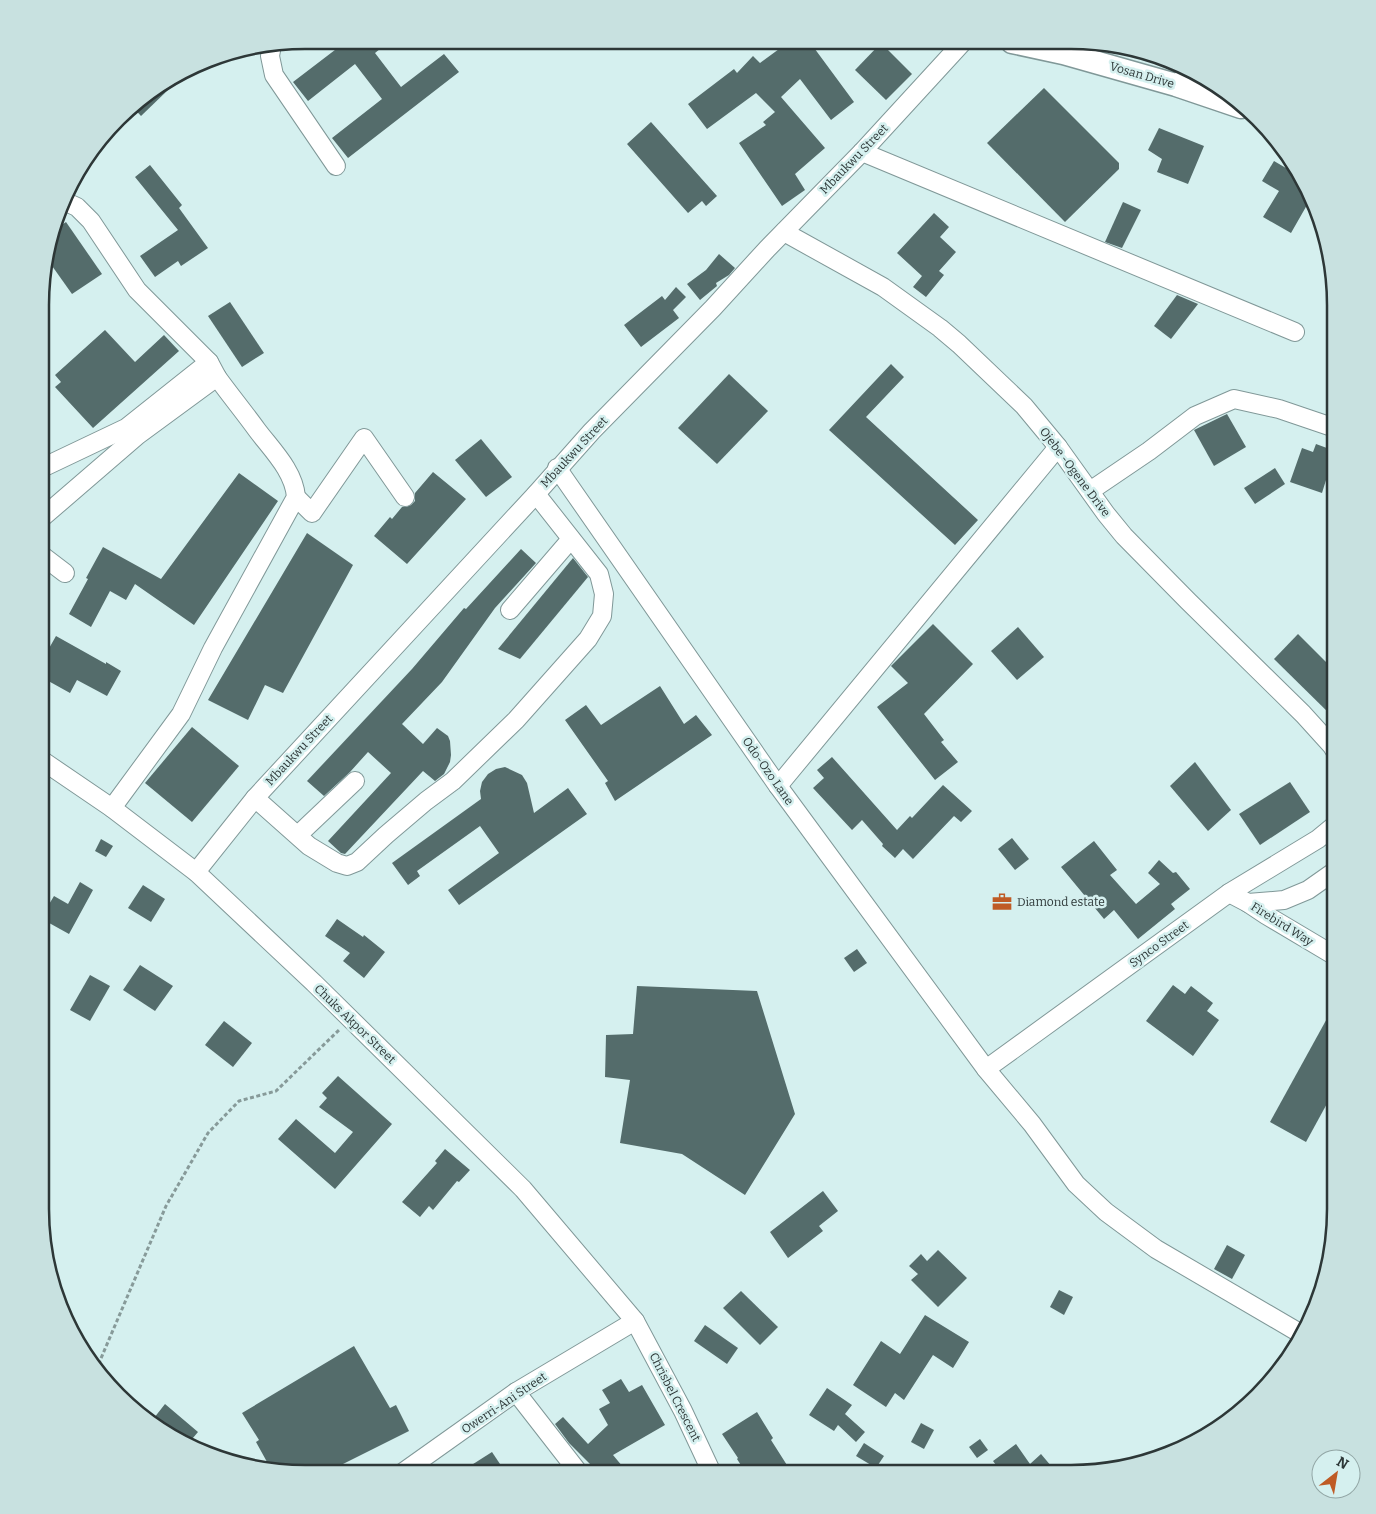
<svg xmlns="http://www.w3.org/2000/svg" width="1376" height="1514" viewBox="0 0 1376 1514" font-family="Bitter,serif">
<rect width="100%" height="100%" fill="#d5f0ef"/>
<g fill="#546c6b">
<path d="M 348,40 L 391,40 L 375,53 L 401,87 L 444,54 L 459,72 L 348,158 L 332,138 L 382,99 L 355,64 L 308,101 L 293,82 Z"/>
<path d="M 790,41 L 809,41 L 854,102 L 831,120 L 800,79 L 781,97 L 825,148 L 795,174 L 805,190 L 782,206 L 739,143 L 766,125 L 763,122 L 775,112 L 756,93 L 707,129 L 688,104 L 734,69 L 737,73 L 753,56 L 760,63 Z"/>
<path d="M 881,43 L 912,74 L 886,100 L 855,70 Z"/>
<path d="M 166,85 L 169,89 L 141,116 L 131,105 Z"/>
<path d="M 1044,88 L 1119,163 L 1119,169 L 1065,222 L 987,143 Z"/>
<path d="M 651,122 L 717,196 L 706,206 L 702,201 L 688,213 L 627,144 Z"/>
<path d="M 1159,128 L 1204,146 L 1188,184 L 1157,172 L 1162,159 L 1148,150 Z"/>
<path d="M 1274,161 L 1291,171 L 1295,164 L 1311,198 L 1291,233 L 1263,217 L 1279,191 L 1262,181 Z"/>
<path d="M 150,165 L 182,205 L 179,208 L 208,248 L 181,266 L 178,261 L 155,277 L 140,256 L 178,230 L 135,177 Z"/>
<path d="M 1123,202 L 1141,210 L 1122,248 L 1105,242 Z"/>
<path d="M 934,213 L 949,227 L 940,237 L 956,252 L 939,271 L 944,275 L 926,297 L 913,287 L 922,276 L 897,253 Z"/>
<path d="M 66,222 L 102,274 L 72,294 L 45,256 L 53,231 Z"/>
<path d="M 719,254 L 735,268 L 729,275 L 716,283 L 717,286 L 700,300 L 687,284 L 706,270 Z"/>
<path d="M 676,287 L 686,297 L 673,310 L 679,318 L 641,347 L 624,325 L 662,296 L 665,300 Z"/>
<path d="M 1177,295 L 1198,304 L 1171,339 L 1154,326 Z"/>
<path d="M 230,302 L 264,353 L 242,367 L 208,316 Z"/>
<path d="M 105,330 L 135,362 L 164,335 L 179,351 L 93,428 L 55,387 L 61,382 L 55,375 Z"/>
<path d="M 891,364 L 904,377 L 866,417 L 978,520 L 955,545 L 829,430 Z"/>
<path d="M 729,374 L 768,411 L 717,464 L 678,428 Z"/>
<path d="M 1227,414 L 1246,447 L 1214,466 L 1194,430 Z"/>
<path d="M 481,439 L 512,477 L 486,497 L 455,460 Z"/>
<path d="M 1316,444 L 1335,451 L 1322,493 L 1290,482 L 1302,448 L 1313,452 Z"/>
<path d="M 1275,468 L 1285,484 L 1255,504 L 1244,488 Z"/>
<path d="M 433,472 L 466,499 L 407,564 L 374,536 L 390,517 L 392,519 L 402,507 L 406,507 L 411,505 L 415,501 L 415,493 Z"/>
<path d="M 239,473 L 278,501 L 194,625 L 135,584 L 126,600 L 110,591 L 91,627 L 69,614 L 88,579 L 86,578 L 103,547 L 161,579 Z"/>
<path d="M 307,533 L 353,565 L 283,693 L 265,685 L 248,720 L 208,700 Z"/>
<path d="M 521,549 L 536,563 L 495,608 L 442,682 L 402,724 L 423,744 L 437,728 L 448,736 L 450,741 L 451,755 L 450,762 L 444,774 L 435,781 L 423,771 L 345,854 L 341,853 L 328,841 L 391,773 L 368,752 L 350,772 L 324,796 L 307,781 L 412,669 L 464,608 L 466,609 Z"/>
<path d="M 573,558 L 588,577 L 520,659 L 498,649 Z"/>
<path d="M 933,624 L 973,664 L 924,714 L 944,740 L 941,742 L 958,762 L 935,780 L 877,707 L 908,683 L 891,666 Z"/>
<path d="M 1018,627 L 1044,657 L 1017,680 L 991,651 Z"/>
<path d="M 1298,634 L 1335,671 L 1335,719 L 1274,659 Z"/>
<path d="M 56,636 L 106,664 L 106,662 L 121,671 L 107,696 L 77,680 L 70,693 L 43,678 L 43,659 Z"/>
<path d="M 660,686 L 684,724 L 696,715 L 712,735 L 615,801 L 605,783 L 608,781 L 565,720 L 586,705 L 601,725 Z"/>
<path d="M 192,727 L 239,766 L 192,822 L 145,783 Z"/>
<path d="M 832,757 L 897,830 L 910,816 L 912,818 L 943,785 L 972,811 L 961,822 L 954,816 L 913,859 L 903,849 L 895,858 L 882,846 L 883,844 L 862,820 L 852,830 L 813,788 L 824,778 L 817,770 Z"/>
<path d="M 1195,762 L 1231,810 L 1208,831 L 1170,786 Z"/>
<path d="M 505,767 L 522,775 L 527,783 L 534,813 L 568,788 L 587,814 L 459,905 L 448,890 L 499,853 L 480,826 L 417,871 L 420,876 L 408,885 L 392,863 L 481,799 L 480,791 L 482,782 L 488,774 L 496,769 Z"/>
<path d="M 1290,782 L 1310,812 L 1260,845 L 1239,814 Z"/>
<path d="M 1012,838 L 1029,859 L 1015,870 L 998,849 Z"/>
<path d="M 101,839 L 113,846 L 106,857 L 95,851 Z"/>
<path d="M 1094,841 L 1117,870 L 1110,875 L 1136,904 L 1160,884 L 1148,873 L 1159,860 L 1173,873 L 1176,872 L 1190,889 L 1171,904 L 1175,909 L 1138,939 L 1114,910 L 1104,919 L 1061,867 Z"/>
<path d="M 80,882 L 93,890 L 69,934 L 42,919 L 42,916 L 54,896 L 68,904 Z"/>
<path d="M 143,885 L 165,899 L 151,922 L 128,908 Z"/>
<path d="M 337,919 L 363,937 L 364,935 L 385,952 L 364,978 L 343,961 L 350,953 L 325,936 Z"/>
<path d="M 857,949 L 867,963 L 854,972 L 844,958 Z"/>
<path d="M 140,965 L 173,986 L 155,1011 L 123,990 Z"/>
<path d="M 90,975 L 110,986 L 90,1021 L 70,1010 Z"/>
<path d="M 1173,985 L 1185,994 L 1191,986 L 1213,1003 L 1207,1011 L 1219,1020 L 1193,1056 L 1146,1021 Z"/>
<path d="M 637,986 L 757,991 L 795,1114 L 745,1195 L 682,1154 L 620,1143 L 630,1080 L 605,1077 L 606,1035 L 633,1034 Z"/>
<path d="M 1335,1004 L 1335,1089 L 1306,1142 L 1270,1122 Z"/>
<path d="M 224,1021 L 252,1043 L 233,1067 L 205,1045 Z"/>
<path d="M 338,1076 L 392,1124 L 335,1189 L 278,1139 L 296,1119 L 335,1153 L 353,1132 L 319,1107 L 327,1098 L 322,1093 Z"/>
<path d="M 445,1149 L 470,1170 L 459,1182 L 457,1181 L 433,1210 L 429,1206 L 420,1217 L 402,1202 L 437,1163 L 435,1161 Z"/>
<path d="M 823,1191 L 838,1211 L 819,1226 L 823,1231 L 788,1258 L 770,1232 Z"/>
<path d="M 1227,1245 L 1245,1255 L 1232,1279 L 1214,1269 Z"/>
<path d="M 938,1250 L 967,1278 L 938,1307 L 911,1280 L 918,1274 L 909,1266 L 921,1254 L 927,1261 Z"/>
<path d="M 1059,1290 L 1073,1297 L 1064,1315 L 1050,1307 Z"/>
<path d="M 741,1291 L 778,1327 L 760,1345 L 723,1308 Z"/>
<path d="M 925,1315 L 969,1342 L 953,1368 L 933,1355 L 904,1400 L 895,1393 L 886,1407 L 853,1385 L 881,1341 L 900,1354 Z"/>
<path d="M 705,1325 L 738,1348 L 727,1364 L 694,1341 Z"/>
<path d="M 354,1346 L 390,1408 L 396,1405 L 409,1431 L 325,1473 L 287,1473 L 272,1471 L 256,1442 L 259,1440 L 242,1413 Z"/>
<path d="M 621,1379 L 629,1392 L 642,1385 L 665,1425 L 613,1455 L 628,1473 L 599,1473 L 569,1443 L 555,1424 L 563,1417 L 588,1444 L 608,1425 L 599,1409 L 610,1403 L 602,1390 Z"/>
<path d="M 827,1388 L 852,1405 L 845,1414 L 865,1432 L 856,1442 L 838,1425 L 834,1431 L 809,1415 Z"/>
<path d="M 165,1404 L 198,1432 L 187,1445 L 172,1439 L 154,1424 L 157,1420 L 154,1418 Z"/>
<path d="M 757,1412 L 773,1438 L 771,1440 L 792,1473 L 746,1473 L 737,1459 L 738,1458 L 722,1434 Z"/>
<path d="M 921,1423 L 934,1430 L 924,1449 L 911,1442 Z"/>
<path d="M 980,1439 L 988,1450 L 977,1458 L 969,1447 Z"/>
<path d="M 864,1443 L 884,1456 L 876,1468 L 856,1456 Z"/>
<path d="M 1016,1444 L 1030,1464 L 1041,1454 L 1057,1473 L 1002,1473 L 993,1461 Z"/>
<path d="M 492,1452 L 506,1473 L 459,1473 Z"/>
</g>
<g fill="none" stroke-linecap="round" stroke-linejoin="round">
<defs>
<g id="minor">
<path d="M 272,45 L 270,56 L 274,75 L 336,166"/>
<path d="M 1176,85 L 1191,71"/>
<path d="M 862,152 L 1295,332"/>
<path d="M 64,201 L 77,207 L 91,221 L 137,290 L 209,362 L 217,377 C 230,395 244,412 257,430 C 272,450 294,471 296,497 L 213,648 L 181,714 L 112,808"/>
<path d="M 784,232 L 883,287 L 940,328 L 959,344 L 1024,406 L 1058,447 L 1106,514 L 1124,536 L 1188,601 L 1303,714 L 1332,746 L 1335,751"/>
<path d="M 44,467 L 126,428 L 209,362"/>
<path d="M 557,468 L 778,786 L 986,1069 L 1032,1124 L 1076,1184 L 1106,1212 L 1156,1249 L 1303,1335"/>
<path d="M 1090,491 L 1149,451 L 1195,416 L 1234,399 L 1279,409 L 1335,428"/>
<path d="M 296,497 L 312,513 L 364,438 L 405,497"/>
<path d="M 44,516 L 138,435 L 217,377"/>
<path d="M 44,557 L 65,573"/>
<path d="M 510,610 L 571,539"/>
<path d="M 43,761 L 112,808 L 196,872 L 314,983 L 523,1189 L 635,1321 L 683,1411 L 712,1473"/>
<path d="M 778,786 L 1058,447"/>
<path d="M 255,798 L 309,846 L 337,863 L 347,866 L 357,862 L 386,835 L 426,801 L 453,781 L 516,720 L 588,639 L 602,616 L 604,594 L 599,574 L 536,494"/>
<path d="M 298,835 L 355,781"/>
<path d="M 196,872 L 255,798 L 536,494 L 592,431 L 713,308 L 767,249 L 862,152 L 963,42"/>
<path d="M 1229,893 L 1248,903 L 1266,915 L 1335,956"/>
<path d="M 1248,903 L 1284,900 L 1308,890 L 1335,871"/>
<path d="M 986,1069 L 1229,893 L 1318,839 L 1335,825"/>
<path d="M 516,1392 L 579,1473"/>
<path d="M 402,1473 L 516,1392 L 635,1321"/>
</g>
<path id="tertiary" d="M 1012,42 L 1063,53 L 1176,85 L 1241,107"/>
</defs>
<use href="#minor" stroke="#809898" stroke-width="20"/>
<use href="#tertiary" stroke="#809898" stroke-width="25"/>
<path stroke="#879a99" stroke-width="3" stroke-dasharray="4 2.5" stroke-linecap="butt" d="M 96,1370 L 166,1206 L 208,1133 L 239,1101 L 276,1091 L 340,1029"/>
<use href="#minor" stroke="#fff" stroke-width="18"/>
<use href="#tertiary" stroke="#fff" stroke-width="22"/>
</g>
<defs>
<symbol id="office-bare" viewBox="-9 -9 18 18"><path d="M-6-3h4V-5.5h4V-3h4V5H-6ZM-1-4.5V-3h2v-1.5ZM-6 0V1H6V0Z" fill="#bf5b25" stroke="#d5f0ef" stroke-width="2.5" paint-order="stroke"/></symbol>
</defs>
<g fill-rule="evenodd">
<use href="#office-bare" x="988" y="888" width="28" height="28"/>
</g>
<g text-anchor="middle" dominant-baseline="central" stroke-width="5" stroke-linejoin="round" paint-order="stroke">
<g font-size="12" fill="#2d3737" stroke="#d5f0ef">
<text transform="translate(1142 75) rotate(16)">Vosan Drive</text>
<text transform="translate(854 159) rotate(-46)">Mbaukwu Street</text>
<text transform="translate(574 452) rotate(-47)">Mbaukwu Street</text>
<text transform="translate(1075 472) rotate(53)">Ojebe -Ogene Drive</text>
<text transform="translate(299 750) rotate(-47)">Mbaukwu Street</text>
<text transform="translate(768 771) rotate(55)">Odo-Ozo Lane</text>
<text transform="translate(1282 924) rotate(32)">Firebird Way</text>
<text transform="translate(1159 944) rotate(-36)">Synco Street</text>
<text transform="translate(355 1024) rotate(44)">Chuks Akpor Street</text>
<text transform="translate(675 1397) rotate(63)">Chrisbel Crescent</text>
<text transform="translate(504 1403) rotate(-34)">Owerri-Ani Street</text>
</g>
<g font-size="12" fill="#2d3737" stroke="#d5f0ef" text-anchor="start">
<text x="1017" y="902">Diamond estate</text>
</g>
</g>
<path d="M0 0H1376V1514H0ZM305 49H1071A256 256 0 0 1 1327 305V1209A256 256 0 0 1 1071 1465H305A256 256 0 0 1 49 1209V305A256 256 0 0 1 305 49Z" fill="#c8e1e0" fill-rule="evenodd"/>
<path fill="none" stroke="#2d3737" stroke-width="2.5" d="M305 49H1071A256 256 0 0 1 1327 305V1209A256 256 0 0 1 1071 1465H305A256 256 0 0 1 49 1209V305A256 256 0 0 1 305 49Z"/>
<g transform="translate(1336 1474) rotate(31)"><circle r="24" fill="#d5f0ef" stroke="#92a6a5"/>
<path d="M0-4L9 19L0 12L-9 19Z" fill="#bf5b25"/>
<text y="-8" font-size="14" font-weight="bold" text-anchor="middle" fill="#2d3737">N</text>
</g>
</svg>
